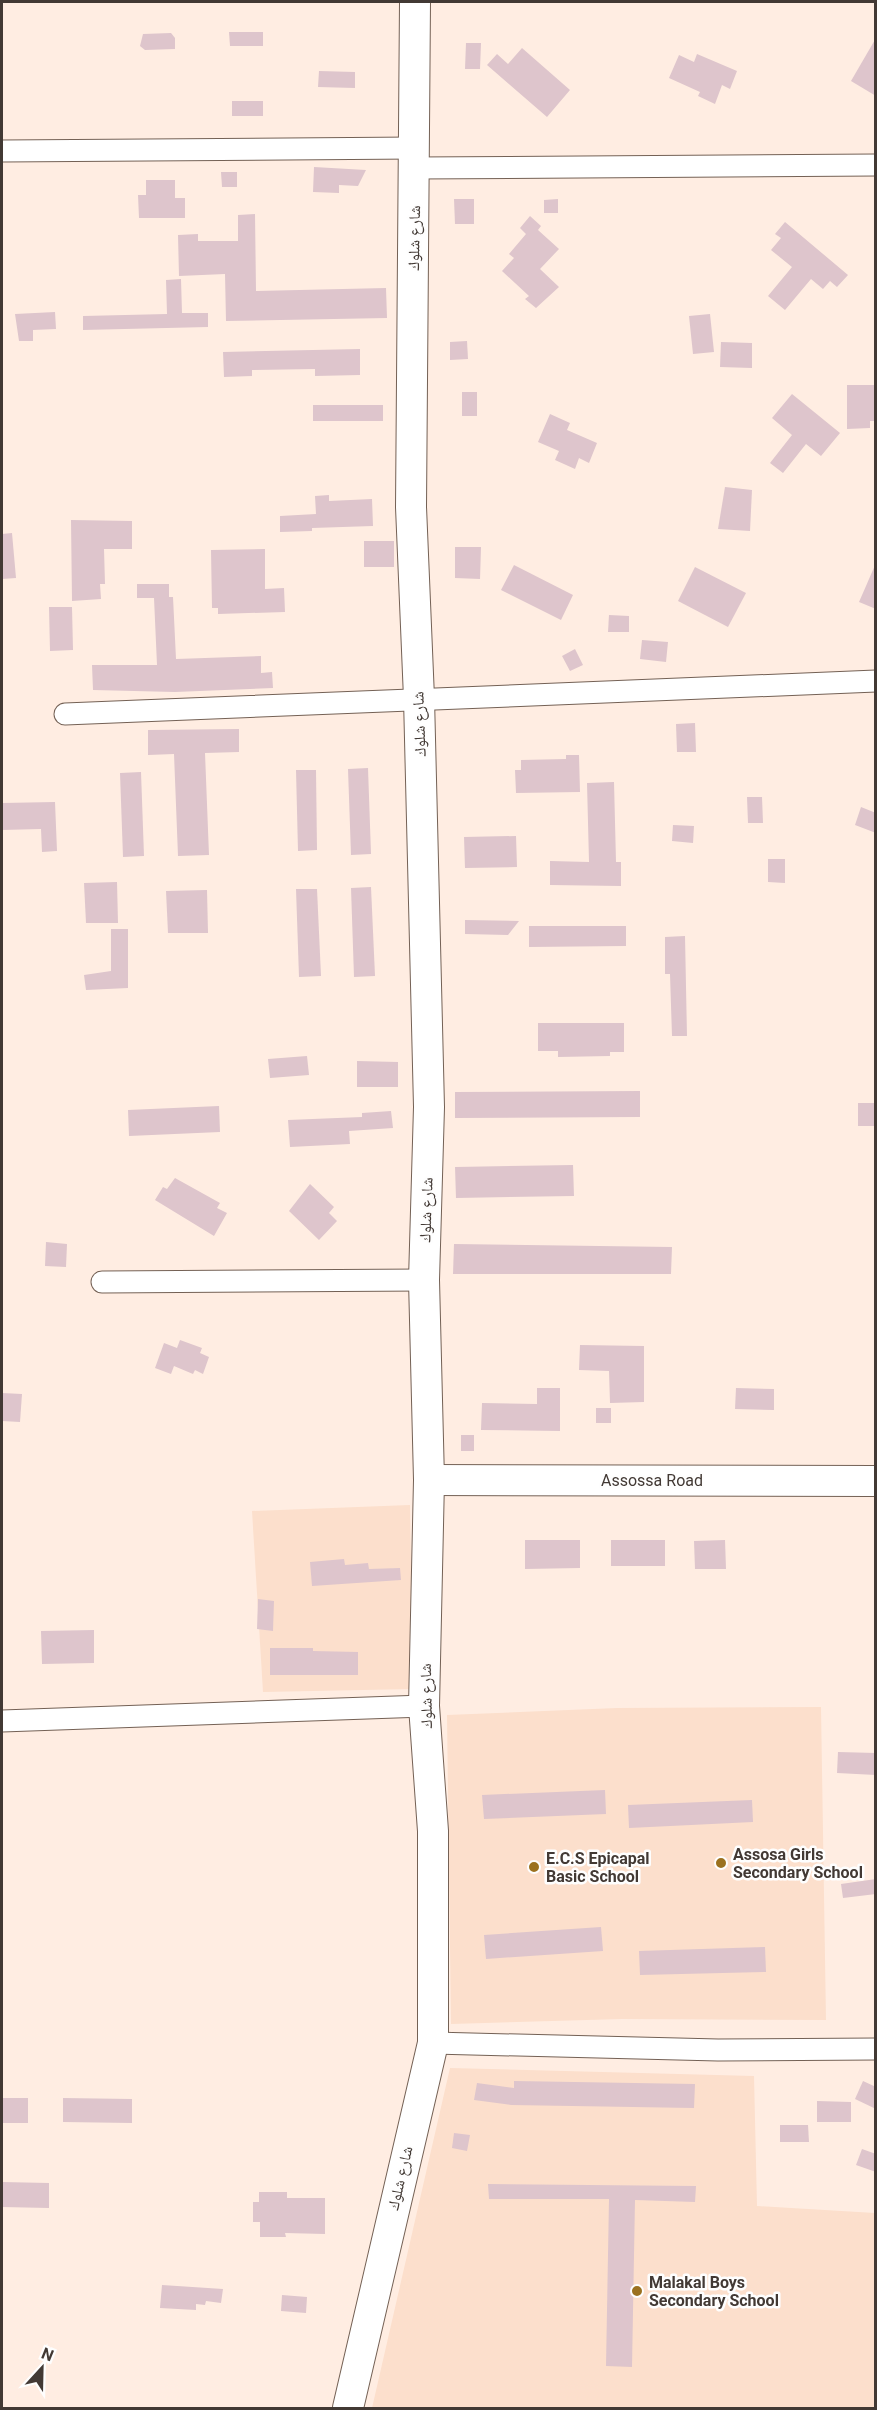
<svg xmlns="http://www.w3.org/2000/svg" width="877" height="2410" viewBox="0 0 877 2410" font-family="Roboto,'Noto Naskh Arabic',sans-serif">
<rect width="100%" height="100%" fill="#ffede2"/>
<g fill="#fcdfcc">
<path d="M 410,1505 L 413,1689 L 263,1692 L 252,1511 Z"/>
<path d="M 821,1707 L 826,2020 L 622,2019 L 451,2024 L 447,1715 L 617,1708 Z"/>
<path d="M 450,2068 L 754,2076 L 757,2206 L 875,2213 L 875,2408 L 372,2408 Z"/>
</g>
<g fill="#dec5cc">
<path d="M 229,32 L 263,32 L 263,46 L 230,46 Z"/>
<path d="M 171,33 L 175,38 L 175,49 L 145,50 L 140,46 L 143,34 Z"/>
<path d="M 876,38 L 876,96 L 851,81 Z"/>
<path d="M 466,43 L 481,43 L 480,69 L 465,69 Z"/>
<path d="M 522,48 L 570,90 L 547,117 L 487,65 L 497,54 L 508,64 Z"/>
<path d="M 697,54 L 737,71 L 730,89 L 722,85 L 715,104 L 698,96 L 700,92 L 669,78 L 679,55 L 694,62 Z"/>
<path d="M 319,71 L 355,72 L 355,88 L 318,87 Z"/>
<rect x="232" y="101" width="31" height="15"/>
<path d="M 314,167 L 366,170 L 358,186 L 339,185 L 339,193 L 313,192 Z"/>
<path d="M 221,172 L 237,172 L 237,187 L 222,187 Z"/>
<path d="M 146,180 L 175,180 L 175,198 L 185,198 L 185,218 L 139,218 L 138,195 L 146,195 Z"/>
<path d="M 454,199 L 474,199 L 474,224 L 455,224 Z"/>
<path d="M 558,199 L 558,213 L 544,213 L 544,200 Z"/>
<path d="M 255,214 L 256,291 L 386,288 L 387,318 L 226,321 L 225,274 L 179,276 L 178,235 L 198,234 L 198,241 L 238,241 L 238,215 Z"/>
<path d="M 530,216 L 541,226 L 538,230 L 559,249 L 540,269 L 559,287 L 536,308 L 525,299 L 529,296 L 502,271 L 514,258 L 509,254 L 526,234 L 520,228 Z"/>
<path d="M 785,222 L 848,275 L 837,287 L 830,281 L 823,289 L 811,279 L 785,310 L 768,296 L 792,267 L 771,250 L 781,238 L 775,234 Z"/>
<path d="M 181,279 L 182,313 L 208,313 L 208,327 L 83,330 L 83,316 L 167,314 L 166,280 Z"/>
<path d="M 55,312 L 56,329 L 33,330 L 33,341 L 19,341 L 15,314 Z"/>
<path d="M 710,314 L 714,352 L 693,354 L 689,316 Z"/>
<path d="M 467,341 L 468,359 L 450,360 L 450,342 Z"/>
<path d="M 721,342 L 752,343 L 752,368 L 720,367 Z"/>
<path d="M 360,349 L 360,375 L 315,376 L 315,369 L 252,370 L 252,376 L 224,377 L 223,352 Z"/>
<path d="M 847,385 L 876,385 L 876,421 L 870,421 L 870,428 L 847,429 Z"/>
<rect x="462" y="392" width="15" height="24"/>
<path d="M 792,394 L 840,433 L 821,456 L 806,444 L 783,473 L 770,463 L 792,435 L 772,418 Z"/>
<rect x="313" y="405" width="70" height="16"/>
<path d="M 550,414 L 570,423 L 567,430 L 597,443 L 589,463 L 579,458 L 575,469 L 555,460 L 559,451 L 538,442 Z"/>
<path d="M 725,487 L 752,490 L 750,531 L 718,529 Z"/>
<path d="M 329,495 L 329,501 L 372,499 L 373,526 L 312,528 L 312,531 L 280,532 L 280,516 L 316,514 L 315,496 Z"/>
<path d="M 71,520 L 132,521 L 132,549 L 104,549 L 105,584 L 100,584 L 101,599 L 72,601 Z"/>
<path d="M 12,533 L 16,578 L 2,579 L 2,534 Z"/>
<rect x="364" y="541" width="30" height="26"/>
<path d="M 455,547 L 481,547 L 480,579 L 455,578 Z"/>
<path d="M 265,549 L 265,589 L 284,588 L 285,612 L 218,614 L 218,608 L 212,608 L 211,550 Z"/>
<path d="M 876,563 L 876,609 L 859,602 Z"/>
<path d="M 514,565 L 573,595 L 561,620 L 501,590 Z"/>
<path d="M 695,567 L 746,593 L 728,627 L 678,601 Z"/>
<path d="M 137,584 L 169,584 L 169,597 L 173,597 L 176,659 L 261,656 L 261,673 L 272,672 L 273,688 L 175,692 L 93,690 L 92,665 L 157,665 L 154,598 L 137,598 Z"/>
<path d="M 49,607 L 72,607 L 73,650 L 50,651 Z"/>
<path d="M 609,615 L 629,616 L 629,632 L 608,632 Z"/>
<path d="M 642,640 L 668,642 L 666,662 L 640,659 Z"/>
<path d="M 575,649 L 583,665 L 570,671 L 562,656 Z"/>
<path d="M 695,723 L 696,752 L 677,752 L 676,724 Z"/>
<path d="M 239,729 L 239,752 L 205,753 L 209,855 L 178,856 L 174,754 L 148,755 L 148,730 Z"/>
<path d="M 566,755 L 579,755 L 580,792 L 516,793 L 515,770 L 521,770 L 521,760 L 566,759 Z"/>
<path d="M 368,768 L 371,854 L 351,855 L 348,769 Z"/>
<path d="M 296,770 L 316,770 L 317,850 L 298,851 Z"/>
<path d="M 141,772 L 144,856 L 123,857 L 120,773 Z"/>
<path d="M 614,782 L 616,862 L 621,862 L 621,886 L 550,885 L 550,861 L 589,862 L 587,783 Z"/>
<path d="M 747,797 L 762,797 L 763,823 L 748,823 Z"/>
<path d="M 55,802 L 57,851 L 42,852 L 41,829 L 2,830 L 2,803 Z"/>
<path d="M 861,807 L 876,813 L 876,833 L 855,825 Z"/>
<path d="M 673,825 L 694,826 L 693,843 L 672,841 Z"/>
<path d="M 516,836 L 517,867 L 465,868 L 464,837 Z"/>
<path d="M 768,859 L 785,859 L 785,883 L 768,882 Z"/>
<path d="M 117,882 L 118,923 L 86,923 L 84,883 Z"/>
<path d="M 371,887 L 375,976 L 354,977 L 351,888 Z"/>
<path d="M 296,889 L 317,889 L 321,976 L 299,977 Z"/>
<path d="M 207,890 L 208,933 L 168,933 L 166,891 Z"/>
<path d="M 465,920 L 519,921 L 508,935 L 465,934 Z"/>
<path d="M 529,926 L 626,926 L 626,946 L 529,947 Z"/>
<path d="M 111,929 L 128,929 L 128,988 L 86,990 L 84,975 L 111,971 Z"/>
<path d="M 685,936 L 687,1036 L 672,1036 L 670,974 L 665,974 L 665,937 Z"/>
<path d="M 538,1023 L 624,1023 L 624,1052 L 610,1052 L 610,1056 L 558,1057 L 558,1051 L 538,1051 Z"/>
<path d="M 307,1056 L 309,1075 L 270,1078 L 268,1059 Z"/>
<path d="M 357,1061 L 398,1062 L 398,1087 L 357,1087 Z"/>
<path d="M 640,1091 L 640,1117 L 455,1118 L 455,1092 Z"/>
<rect x="858" y="1103" width="18" height="23"/>
<path d="M 219,1106 L 220,1132 L 129,1136 L 128,1110 Z"/>
<path d="M 391,1111 L 393,1128 L 349,1131 L 350,1144 L 290,1147 L 288,1120 L 362,1117 L 362,1113 Z"/>
<path d="M 573,1165 L 574,1196 L 456,1198 L 455,1167 Z"/>
<path d="M 175,1178 L 220,1203 L 217,1208 L 227,1213 L 214,1236 L 155,1200 L 163,1187 L 167,1189 Z"/>
<path d="M 310,1184 L 334,1207 L 329,1213 L 337,1221 L 319,1240 L 289,1211 Z"/>
<path d="M 46,1242 L 67,1244 L 66,1267 L 45,1266 Z"/>
<path d="M 454,1244 L 672,1247 L 671,1274 L 453,1274 Z"/>
<path d="M 180,1340 L 202,1348 L 200,1353 L 209,1357 L 203,1374 L 195,1370 L 193,1374 L 174,1366 L 171,1374 L 155,1368 L 164,1343 L 177,1348 Z"/>
<path d="M 580,1345 L 644,1346 L 644,1402 L 610,1403 L 609,1371 L 579,1370 Z"/>
<path d="M 537,1388 L 560,1388 L 560,1431 L 481,1430 L 482,1403 L 537,1404 Z"/>
<path d="M 736,1388 L 774,1389 L 774,1410 L 735,1409 Z"/>
<path d="M 2,1393 L 22,1394 L 20,1422 L 2,1421 Z"/>
<rect x="596" y="1408" width="15" height="15"/>
<rect x="461" y="1435" width="13" height="16"/>
<path d="M 525,1540 L 580,1540 L 580,1568 L 525,1569 Z"/>
<rect x="611" y="1540" width="54" height="26"/>
<path d="M 725,1540 L 726,1569 L 695,1569 L 694,1541 Z"/>
<path d="M 344,1559 L 345,1565 L 368,1563 L 369,1569 L 400,1568 L 401,1580 L 312,1586 L 310,1562 Z"/>
<path d="M 258,1599 L 274,1601 L 273,1631 L 257,1629 Z"/>
<path d="M 94,1630 L 94,1663 L 42,1664 L 41,1631 Z"/>
<path d="M 270,1648 L 313,1648 L 313,1651 L 358,1652 L 358,1675 L 270,1675 Z"/>
<path d="M 838,1752 L 876,1753 L 876,1775 L 837,1773 Z"/>
<path d="M 605,1790 L 606,1814 L 484,1819 L 482,1795 Z"/>
<path d="M 752,1800 L 753,1822 L 629,1828 L 628,1805 Z"/>
<path d="M 876,1879 L 876,1894 L 843,1898 L 841,1884 Z"/>
<path d="M 601,1927 L 603,1951 L 486,1959 L 484,1935 Z"/>
<path d="M 765,1947 L 766,1972 L 640,1975 L 639,1951 Z"/>
<path d="M 514,2081 L 695,2084 L 694,2108 L 511,2105 L 474,2100 L 477,2083 L 514,2088 Z"/>
<path d="M 863,2081 L 876,2087 L 876,2109 L 855,2099 Z"/>
<rect x="2" y="2098" width="26" height="25"/>
<path d="M 63,2098 L 132,2099 L 132,2123 L 63,2122 Z"/>
<path d="M 817,2101 L 851,2102 L 851,2122 L 817,2122 Z"/>
<path d="M 780,2125 L 808,2125 L 809,2142 L 780,2142 Z"/>
<path d="M 454,2133 L 470,2135 L 467,2151 L 452,2148 Z"/>
<path d="M 862,2149 L 876,2154 L 876,2172 L 856,2165 Z"/>
<path d="M 2,2182 L 49,2183 L 49,2208 L 2,2207 Z"/>
<path d="M 488,2184 L 696,2186 L 695,2202 L 635,2200 L 632,2367 L 606,2366 L 609,2199 L 489,2199 Z"/>
<path d="M 259,2192 L 287,2192 L 287,2198 L 325,2198 L 325,2234 L 285,2233 L 286,2237 L 260,2237 L 260,2222 L 253,2222 L 253,2202 L 259,2202 Z"/>
<path d="M 162,2285 L 223,2289 L 221,2303 L 206,2301 L 205,2305 L 196,2304 L 196,2310 L 160,2308 Z"/>
<path d="M 282,2295 L 307,2297 L 306,2313 L 281,2311 Z"/>
</g>
<g fill="none" stroke-linecap="round" stroke-linejoin="round">
<defs>
<g id="street">
<path d="M 2,151 L 415,148"/>
<path d="M 415,168 L 876,165"/>
<path d="M 65,714 L 876,681"/>
<path d="M 102,1282 L 424,1280"/>
<path d="M 2,1721 L 424,1706"/>
<path d="M 433,2043 L 718,2050 L 876,2049"/>
</g>
<g id="secondary">
<path d="M 429,1480 L 876,1481"/>
<path d="M 348,2408 L 433,2043 L 433,1831 L 424,1706 L 429,1480 L 424,1280 L 429,1107 L 419,698 L 411,507 L 415,2"/>
</g>
</defs>
<use href="#street" stroke="#746155" stroke-width="23"/>
<use href="#secondary" stroke="#746155" stroke-width="32"/>
<use href="#street" stroke="#fff" stroke-width="21"/>
<use href="#secondary" stroke="#fff" stroke-width="30"/>
</g>
<g fill="#9b711f" stroke="#fefefe" stroke-width="2">
<circle cx="721" cy="1863" r="6"/>
<circle cx="534" cy="1867" r="6"/>
<circle cx="637" cy="2291" r="6"/>
</g>
<g text-anchor="middle" dominant-baseline="central" stroke-width="5" stroke-linejoin="round" paint-order="stroke">
<g font-size="16" fill="#423934" stroke="#fefefe">
<text transform="translate(414 238) rotate(-89)">شارع شلوك</text>
<text transform="translate(419 724) rotate(-92)">شارع شلوك</text>
<text transform="translate(426 1210) rotate(-88)">شارع شلوك</text>
<text x="652" y="1480">Assossa Road</text>
<text transform="translate(426 1696) rotate(-91)">شارع شلوك</text>
<text transform="translate(400 2178) rotate(-77)">شارع شلوك</text>
</g>
<g font-size="16" font-weight="bold" fill="#423934" stroke="#fefefe" text-anchor="start">
<text x="733" y="1854">Assosa Girls<tspan x="733" dy="18">Secondary School</tspan></text>
<text x="546" y="1858">E.C.S Epicapal<tspan x="546" dy="18">Basic School</tspan></text>
<text x="649" y="2282">Malakal Boys<tspan x="649" dy="18">Secondary School</tspan></text>
</g>
</g>
<rect width="877" height="2410" fill="none" stroke="#423934" stroke-width="6"/>
<g transform="translate(42 2368) rotate(22)" stroke="#fefefe" stroke-width="4.5" paint-order="stroke">
<path d="M0-4.5L10 22L0 15L-10 22Z" fill="#423934"/>
<text y="-9" font-size="16" font-weight="bold" text-anchor="middle" fill="#423934">N</text>
</g>
</svg>
